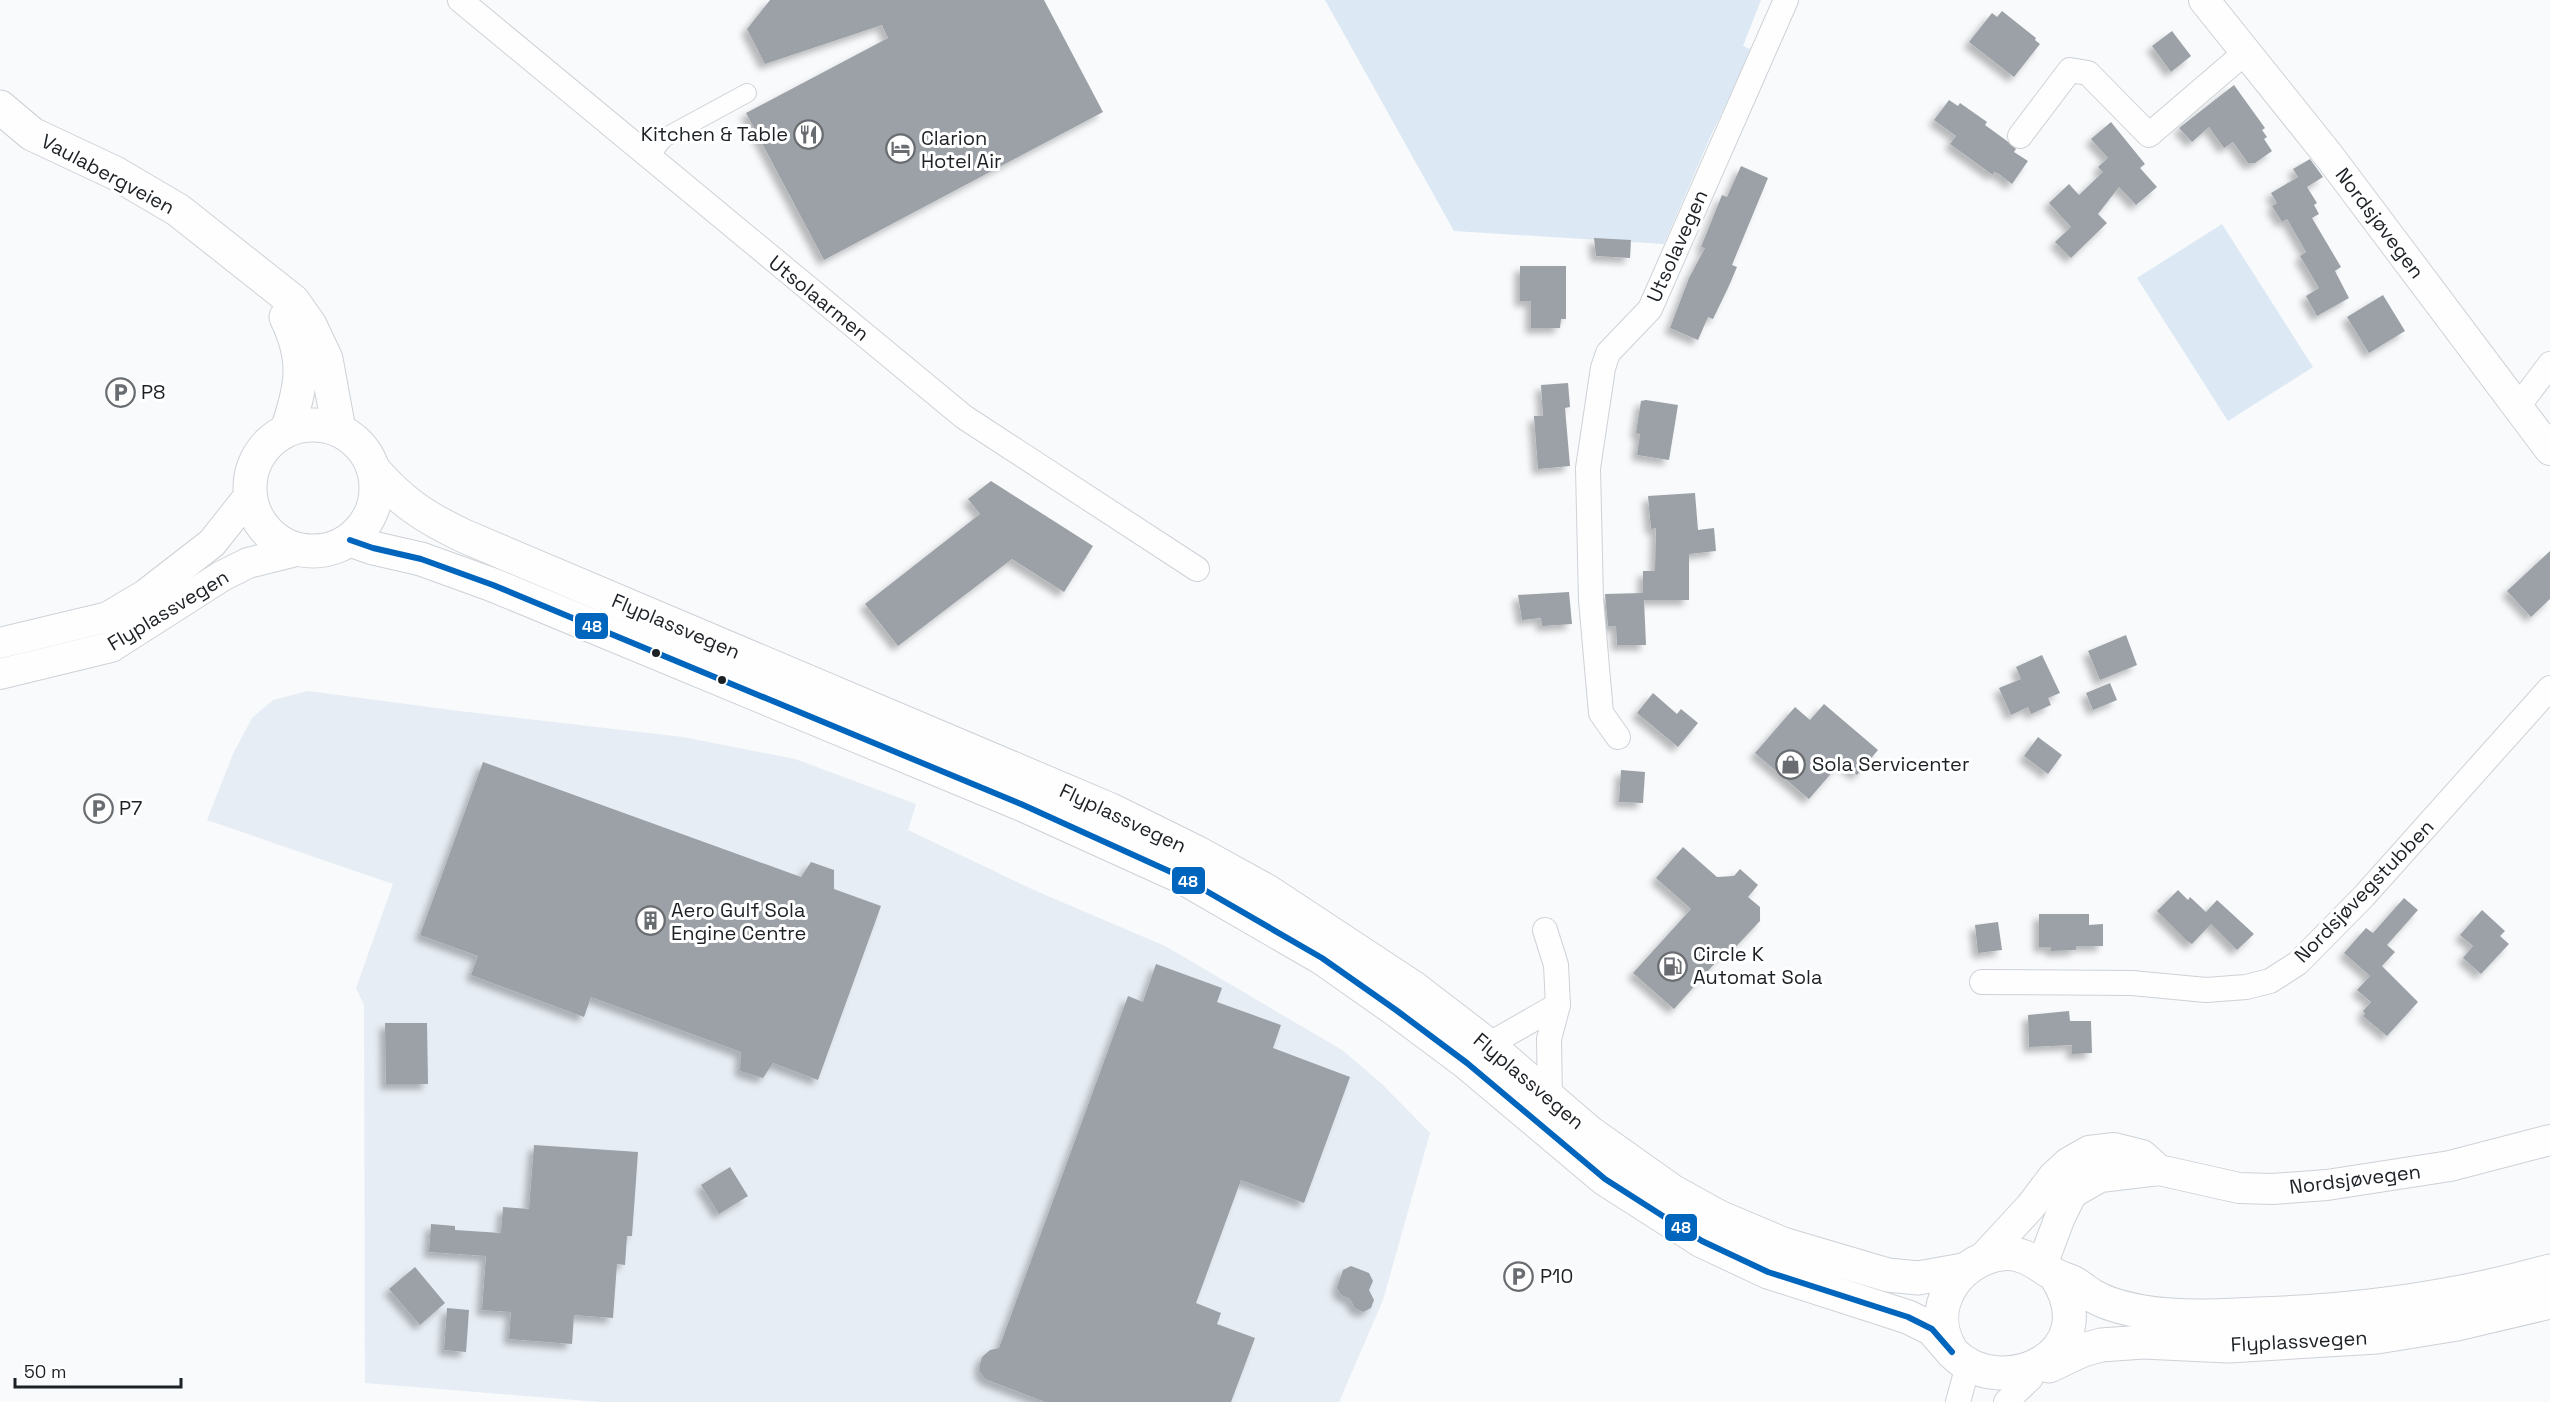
<svg xmlns="http://www.w3.org/2000/svg" width="2550" height="1402" viewBox="0 0 2550 1402" font-family="'Space Grotesk',sans-serif">
<defs>
<filter id="shadow"><feDropShadow dx="-5.5" dy="5.5" stdDeviation="3" flood-color="#0004"/></filter>
</defs>
<rect width="100%" height="100%" fill="#f8fafc"/>
<path fill="#e7edf4" d="M 308,691 L 459,711 L 683,737 L 795,759 L 916,804 L 908,830 L 1036,891 L 1165,946 L 1342,1050 L 1382,1084 L 1430,1133 L 1383,1300 L 1339,1402 L 600,1402 L 365,1383 L 364,1005 L 356,988 L 393,884 L 207,820 L 233,754 L 252,718 L 273,700 Z"/>
<g fill="#dce8f4">
<path d="M 1325,0 L 1761,0 L 1743,46 L 1752,50 L 1712,133 L 1664,244 L 1454,231 Z"/>
<path d="M 2222,224 L 2313,367 L 2228,421 L 2137,278 Z"/>
</g>
<g fill="#9ba1a7" filter="url(#shadow)">
<path d="M 770,0 L 1044,0 L 1103,112 L 824,260 L 746,113 L 888,38 L 882,25 L 765,64 L 747,29 Z"/>
<path d="M 2002,11 L 2036,38 L 2035,40 L 2040,44 L 2014,77 L 1969,42 L 1992,13 L 1997,17 Z"/>
<path d="M 2172,31 L 2191,56 L 2171,72 L 2152,46 Z"/>
<path d="M 2234,85 L 2265,128 L 2262,130 L 2267,137 L 2264,139 L 2272,151 L 2255,163 L 2248,163 L 2233,142 L 2224,148 L 2209,127 L 2192,142 L 2179,128 Z"/>
<path d="M 1949,100 L 1958,106 L 1960,103 L 1987,122 L 1985,125 L 2007,141 L 2016,149 L 2014,152 L 2028,161 L 2012,184 L 1999,174 L 1994,172 L 1993,175 L 1950,144 L 1956,136 L 1934,120 Z"/>
<path d="M 2111,122 L 2145,164 L 2140,168 L 2157,187 L 2136,205 L 2119,187 L 2098,214 L 2107,223 L 2071,258 L 2055,242 L 2071,227 L 2049,203 L 2069,184 L 2079,195 L 2103,172 L 2098,167 L 2108,158 L 2091,139 Z"/>
<path d="M 2310,159 L 2323,177 L 2307,187 L 2317,203 L 2314,205 L 2319,214 L 2312,218 L 2341,267 L 2335,271 L 2349,298 L 2317,316 L 2306,296 L 2319,288 L 2300,256 L 2306,252 L 2287,219 L 2282,222 L 2272,206 L 2277,203 L 2271,193 L 2298,177 L 2293,169 Z"/>
<path d="M 1741,166 L 1768,178 L 1732,265 L 1737,267 L 1728,288 L 1713,319 L 1708,317 L 1698,340 L 1670,328 L 1689,278 L 1705,248 L 1701,247 L 1722,195 L 1727,197 Z"/>
<path d="M 1594,238 L 1631,240 L 1630,258 L 1596,256 Z"/>
<path d="M 1520,266 L 1566,266 L 1566,319 L 1561,319 L 1560,328 L 1531,328 L 1531,301 L 1520,301 Z"/>
<path d="M 2383,295 L 2405,331 L 2369,353 L 2347,317 Z"/>
<path d="M 1568,383 L 1570,407 L 1565,408 L 1570,466 L 1538,469 L 1534,416 L 1543,416 L 1541,385 Z"/>
<path d="M 1646,400 L 1678,405 L 1669,460 L 1637,455 L 1640,434 L 1636,433 L 1641,401 Z"/>
<path d="M 991,481 L 1093,546 L 1064,592 L 1012,559 L 898,646 L 865,604 L 980,514 L 968,499 Z"/>
<path d="M 1695,493 L 1698,530 L 1714,528 L 1716,551 L 1689,554 L 1689,600 L 1644,600 L 1646,645 L 1617,645 L 1616,626 L 1608,626 L 1605,594 L 1643,593 L 1643,571 L 1655,571 L 1656,528 L 1651,529 L 1648,496 Z"/>
<path d="M 2550,551 L 2550,599 L 2531,617 L 2507,591 Z"/>
<path d="M 1569,592 L 1572,624 L 1542,626 L 1541,618 L 1522,620 L 1518,595 Z"/>
<path d="M 2126,635 L 2137,665 L 2100,680 L 2088,651 Z"/>
<path d="M 2042,655 L 2060,693 L 2048,698 L 2051,705 L 2031,714 L 2028,707 L 2011,715 L 1999,688 L 2021,679 L 2016,667 Z"/>
<path d="M 2110,683 L 2117,700 L 2093,710 L 2086,693 Z"/>
<path d="M 1653,693 L 1677,714 L 1681,709 L 1698,723 L 1678,747 L 1637,713 Z"/>
<path d="M 1824,704 L 1878,750 L 1857,775 L 1841,762 L 1809,799 L 1755,753 L 1795,707 L 1810,720 Z"/>
<path d="M 2038,737 L 2062,755 L 2048,774 L 2024,756 Z"/>
<path d="M 483,762 L 801,877 L 811,862 L 834,870 L 834,889 L 881,906 L 818,1080 L 773,1063 L 763,1078 L 740,1071 L 741,1052 L 591,997 L 584,1017 L 471,975 L 478,956 L 420,935 Z"/>
<path d="M 1621,770 L 1645,772 L 1643,803 L 1619,802 Z"/>
<path d="M 1683,847 L 1717,877 L 1734,876 L 1740,869 L 1758,885 L 1748,897 L 1760,907 L 1760,921 L 1730,953 L 1724,953 L 1674,1009 L 1633,973 L 1691,909 L 1656,878 Z"/>
<path d="M 2178,890 L 2188,900 L 2190,897 L 2206,912 L 2217,900 L 2254,934 L 2237,950 L 2211,924 L 2192,944 L 2187,941 L 2157,911 Z"/>
<path d="M 2404,898 L 2418,910 L 2387,945 L 2395,952 L 2382,966 L 2418,1002 L 2387,1036 L 2363,1016 L 2365,1014 L 2363,1011 L 2371,1002 L 2357,990 L 2370,976 L 2344,953 L 2366,928 L 2373,933 Z"/>
<path d="M 2482,910 L 2505,931 L 2500,936 L 2509,944 L 2481,974 L 2463,958 L 2473,946 L 2460,935 Z"/>
<path d="M 2039,914 L 2089,914 L 2089,925 L 2103,924 L 2103,946 L 2076,946 L 2076,950 L 2051,951 L 2051,947 L 2039,947 Z"/>
<path d="M 1998,922 L 2002,950 L 1978,953 L 1975,925 Z"/>
<path d="M 1156,964 L 1222,988 L 1217,1002 L 1281,1025 L 1273,1048 L 1350,1077 L 1304,1203 L 1241,1180 L 1196,1303 L 1221,1313 L 1217,1324 L 1255,1338 L 1231,1402 L 1045,1402 L 985,1379 L 980,1372 L 980,1364 L 982,1357 L 990,1350 L 999,1348 L 1128,996 L 1143,1002 Z"/>
<path d="M 2069,1011 L 2070,1021 L 2091,1021 L 2092,1053 L 2072,1054 L 2072,1045 L 2029,1047 L 2028,1015 Z"/>
<path d="M 385,1023 L 427,1023 L 428,1084 L 386,1084 Z"/>
<path d="M 534,1145 L 638,1152 L 632,1236 L 627,1236 L 625,1265 L 617,1264 L 613,1318 L 574,1315 L 572,1344 L 509,1339 L 511,1312 L 482,1310 L 486,1256 L 429,1252 L 431,1224 L 455,1226 L 455,1230 L 501,1233 L 503,1207 L 529,1209 Z"/>
<path d="M 730,1167 L 748,1196 L 719,1214 L 701,1185 Z"/>
<path d="M 1351,1266 L 1369,1273 L 1373,1281 L 1369,1290 L 1374,1300 L 1371,1308 L 1363,1312 L 1355,1308 L 1350,1299 L 1341,1295 L 1337,1288 L 1343,1270 Z"/>
<path d="M 415,1267 L 445,1303 L 420,1325 L 389,1289 Z"/>
<path d="M 447,1308 L 469,1310 L 466,1352 L 444,1350 Z"/>
</g>
<g fill="none" stroke-linecap="round" stroke-linejoin="round">
<defs>
<path id="pedestrian" d="M 648,158 L 664,138 L 747,93"/>
<g id="minor">
<path d="M 460,0 L 964,417 L 1197,569"/>
<path d="M 2020,136 L 2070,70 L 2088,73 L 2149,135 L 2247,51"/>
<path d="M 2516,405 L 2526,396 L 2550,364"/>
<path d="M 1618,737 L 1601,713 L 1591,600 L 1588,468 L 1603,368 L 1608,353 L 1650,309 L 1786,0"/>
<path d="M 1545,930 L 1556,965 L 1558,1005"/>
<path d="M 1982,982 L 2132,983 L 2206,990 L 2246,987 L 2270,981 L 2298,963 L 2364,896 L 2550,688"/>
<path d="M 1488,1045 L 1558,1005 L 1549,1039 L 1550,1099"/>
<path d="M 1958,1402 L 1967,1369"/>
<path d="M 2006,1402 L 2031,1378"/>
</g>
<g id="tertiary">
<path d="M 2204,0 L 2329,156 L 2550,450"/>
<path d="M 0,643 L 108,617 L 145,595 L 212,543 L 250,495"/>
<path d="M 0,674 L 111,647 L 222,576 L 248,563 L 300,550"/>
<path d="M 1983,1258 L 2031,1206 L 2053,1177 L 2068,1163 L 2089,1151 L 2114,1148 L 2142,1155 L 2159,1170"/>
<path d="M 2042,1265 L 2060,1217 L 2072,1193 L 2100,1177 L 2159,1170 L 2239,1188 L 2272,1189 L 2327,1185 L 2450,1166 L 2550,1140"/>
</g>
<g id="secondary">
<path d="M 0,107 L 32,134 L 115,173 L 178,210 L 293,301 L 310,325 L 326,359 L 339,430"/>
<path d="M 286,317 C 307,360 302,386 287,430"/>
</g>
<g id="trunk">
<circle cx="313" cy="488" r="63"/>
<path d="M 373,469 C 401,502 426,518 464,536 L 1111,810 L 1198,853 L 1267,891 L 1414,988 L 1488,1045 L 1589,1132 L 1672,1191 L 1719,1217 L 1783,1244 L 1888,1275 L 1918,1278 L 1963,1270"/>
<path d="M 350,540 L 373,548 L 421,559 L 493,585 L 1021,804 L 1182,877 L 1322,958 L 1396,1010 L 1467,1063 L 1605,1179 L 1702,1241 L 1768,1272 L 1908,1317 L 1932,1329 L 1952,1352"/>
<path d="M 2055,1275 C 2108,1355 2001,1402 1953,1353 C 1924,1311 1955,1261 2001,1254 C 2024,1251 2038,1265 2055,1275 C 2060,1278 2066,1279 2072,1282 C 2080,1286 2087,1293 2095,1297 C 2109,1305 2127,1309 2143,1312 C 2179,1318 2220,1316 2257,1314 C 2356,1311 2454,1298 2550,1271"/>
<path d="M 2049,1366 L 2083,1350 L 2101,1345 L 2143,1342 L 2228,1346 L 2377,1337 L 2457,1324 L 2550,1302"/>
</g>
</defs>
<use href="#pedestrian" stroke="#ced2d6" stroke-width="20"/>
<use href="#minor" stroke="#ced2d6" stroke-width="26"/>
<use href="#tertiary" stroke="#ced2d6" stroke-width="32"/>
<use href="#secondary" stroke="#ced2d6" stroke-width="35"/>
<use href="#trunk" stroke="#ced2d6" stroke-width="35"/>
<use href="#pedestrian" stroke="#fefeff" stroke-width="18"/>
<use href="#minor" stroke="#fefeff" stroke-width="24"/>
<use href="#tertiary" stroke="#fefeff" stroke-width="30"/>
<use href="#secondary" stroke="#fefeff" stroke-width="33"/>
<use href="#trunk" stroke="#fefeff" stroke-width="33"/>
<defs>
<path id="bus-1" d="M 350,540 L 373,548 L 421,559 L 493,585 L 1021,804 L 1182,877 L 1322,958 L 1396,1010 L 1467,1063 L 1605,1179 L 1702,1241 L 1768,1272 L 1908,1317 L 1932,1329 L 1952,1352"/>
</defs>
<use href="#bus-1" stroke="#fff" stroke-width="10"/>
<use href="#bus-1" stroke="#0065bd" stroke-width="6"/>
</g>
<defs>
<symbol id="restaurant-ring" viewBox="-11 -11 22 22"><circle r="9.5" fill="#fff" stroke="#696d71" stroke-width="1.5"/><path d="M-5-6h1v4h1v-4h1v4h1v-4h1v5L-1.5 .5V6h-2V.5L-5-1ZM5-6V6H3V1.5H1.5Q1.5-4 5-6Z" fill="#696d71"/></symbol>
<symbol id="hotel-ring" viewBox="-11 -11 22 22"><circle r="9.5" fill="#fff" stroke="#696d71" stroke-width="1.5"/><path d="M-6-4.5h1.5V1H6V5H4.5V3h-9V5H-6ZM-4 0a1.8 1.8 0 1 1 3.6 0ZM.5 0V-2.5h3Q6-2.5 6 0Z" fill="#696d71"/></symbol>
<symbol id="parking-ring" viewBox="-11 -11 22 22"><circle r="9.5" fill="#fff" stroke="#696d71" stroke-width="1.5"/><path d="M-3.5-5.5H1a3.5 3.5 0 0 1 0 7H-1V5.5H-3.5ZM-1-3.4V-.6H.8a1.4 1.4 0 0 0 0-2.8Z" fill="#696d71"/></symbol>
<symbol id="shop-ring" viewBox="-11 -11 22 22"><circle r="9.5" fill="#fff" stroke="#696d71" stroke-width="1.5"/><path d="M-5-2.5h2.3a2.7 3.5 0 0 1 5.4 0H5L5.5 6h-11ZM-1.5-2.5h3a1.5 2.3 0 0 0-3 0Z" fill="#696d71"/></symbol>
<symbol id="building-ring" viewBox="-11 -11 22 22"><circle r="9.5" fill="#fff" stroke="#696d71" stroke-width="1.5"/><path d="M-4-6H4V6H1V3H-1V6H-4ZM-2.5-4.3h1.7v1.8h-1.7ZM.8-4.3h1.7v1.8H.8ZM-2.5-1h1.7V.8h-1.7ZM.8-1h1.7V.8H.8Z" fill="#696d71"/></symbol>
<symbol id="fuel-ring" viewBox="-11 -11 22 22"><circle r="9.5" fill="#fff" stroke="#696d71" stroke-width="1.5"/><path d="M-5.5-6h7V0h2V4h1.3V-2.5L3-4.5l.8-.8L6-3V5H2.5V1h-1V6h-7ZM-4.2-4.7v3.2H.2V-4.7Z" fill="#696d71"/></symbol>
</defs>
<g fill-rule="evenodd">
<use href="#restaurant-ring" x="792" y="118" width="33" height="33"/>
<use href="#hotel-ring" x="884" y="132" width="33" height="33"/>
<use href="#parking-ring" x="104" y="376" width="33" height="33"/>
<use href="#shop-ring" x="1774" y="748" width="33" height="33"/>
<use href="#parking-ring" x="82" y="792" width="33" height="33"/>
<use href="#building-ring" x="634" y="904" width="33" height="33"/>
<use href="#fuel-ring" x="1656" y="950" width="33" height="33"/>
<use href="#parking-ring" x="1502" y="1260" width="33" height="33"/>
</g>
<g fill="#1c2126" stroke="#fff" stroke-width="2">
<circle cx="656" cy="653" r="5"/>
<circle cx="722" cy="680" r="5"/>
</g>
<g text-anchor="middle" dominant-baseline="central" stroke-width="6" stroke-linejoin="round" paint-order="stroke">
<g font-size="20" fill="#1c2126" stroke="#fff" text-anchor="start">
<text x="788" y="134" text-anchor="end">Kitchen &amp; Table</text>
<text x="921" y="138">Clarion<tspan x="921" dy="23">Hotel Air</tspan></text>
<text x="141" y="392">P8</text>
<text x="1812" y="764">Sola Servicenter</text>
<text x="119" y="808">P7</text>
<text x="671" y="910">Aero Gulf Sola<tspan x="671" dy="23">Engine Centre</tspan></text>
<text x="1693" y="954">Circle K<tspan x="1693" dy="23">Automat Sola</tspan></text>
<text x="1540" y="1276">P10</text>
</g>
<g font-size="20" fill="#1c2126" stroke="#fff">
<text transform="translate(108 174) rotate(28)">Vaulabergveien</text>
<text transform="translate(2380 223) rotate(53)">Nordsjøvegen</text>
<text transform="translate(1677 246) rotate(-66)">Utsolavegen</text>
<text transform="translate(819 298) rotate(39)">Utsolaarmen</text>
<text transform="translate(168 610) rotate(-31)">Flyplassvegen</text>
<text transform="translate(676 626) rotate(23)">Flyplassvegen</text>
<text transform="translate(1123 818) rotate(25)">Flyplassvegen</text>
<text transform="translate(2364 891) rotate(-46)">Nordsjøvegstubben</text>
<text transform="translate(1529 1081) rotate(40)">Flyplassvegen</text>
<text transform="translate(2355 1179) rotate(-7)">Nordsjøvegen</text>
<text transform="translate(2299 1341) rotate(-3)">Flyplassvegen</text>
</g>
</g>
<g stroke="#fff" stroke-width="2">
<rect x="574" y="612" width="35" height="28" rx="6" fill="#0065bd"/>
<rect x="1171" y="866" width="35" height="29" rx="6" fill="#0065bd"/>
<rect x="1664" y="1213" width="34" height="29" rx="6" fill="#0065bd"/>
</g>
<g font-size="16" text-anchor="middle" font-weight="bold" fill="#fff">
<text x="592" y="632">48</text>
<text x="1188" y="887">48</text>
<text x="1681" y="1233">48</text>
</g>
<path d="M15 1378v9h166v-9" fill="none" stroke="#1c2126" stroke-width="3"/>
<text x="24" y="1378" font-size="18" fill="#1c2126" stroke="#ffffff" stroke-width="4.5" paint-order="stroke">50 m</text>
</svg>
